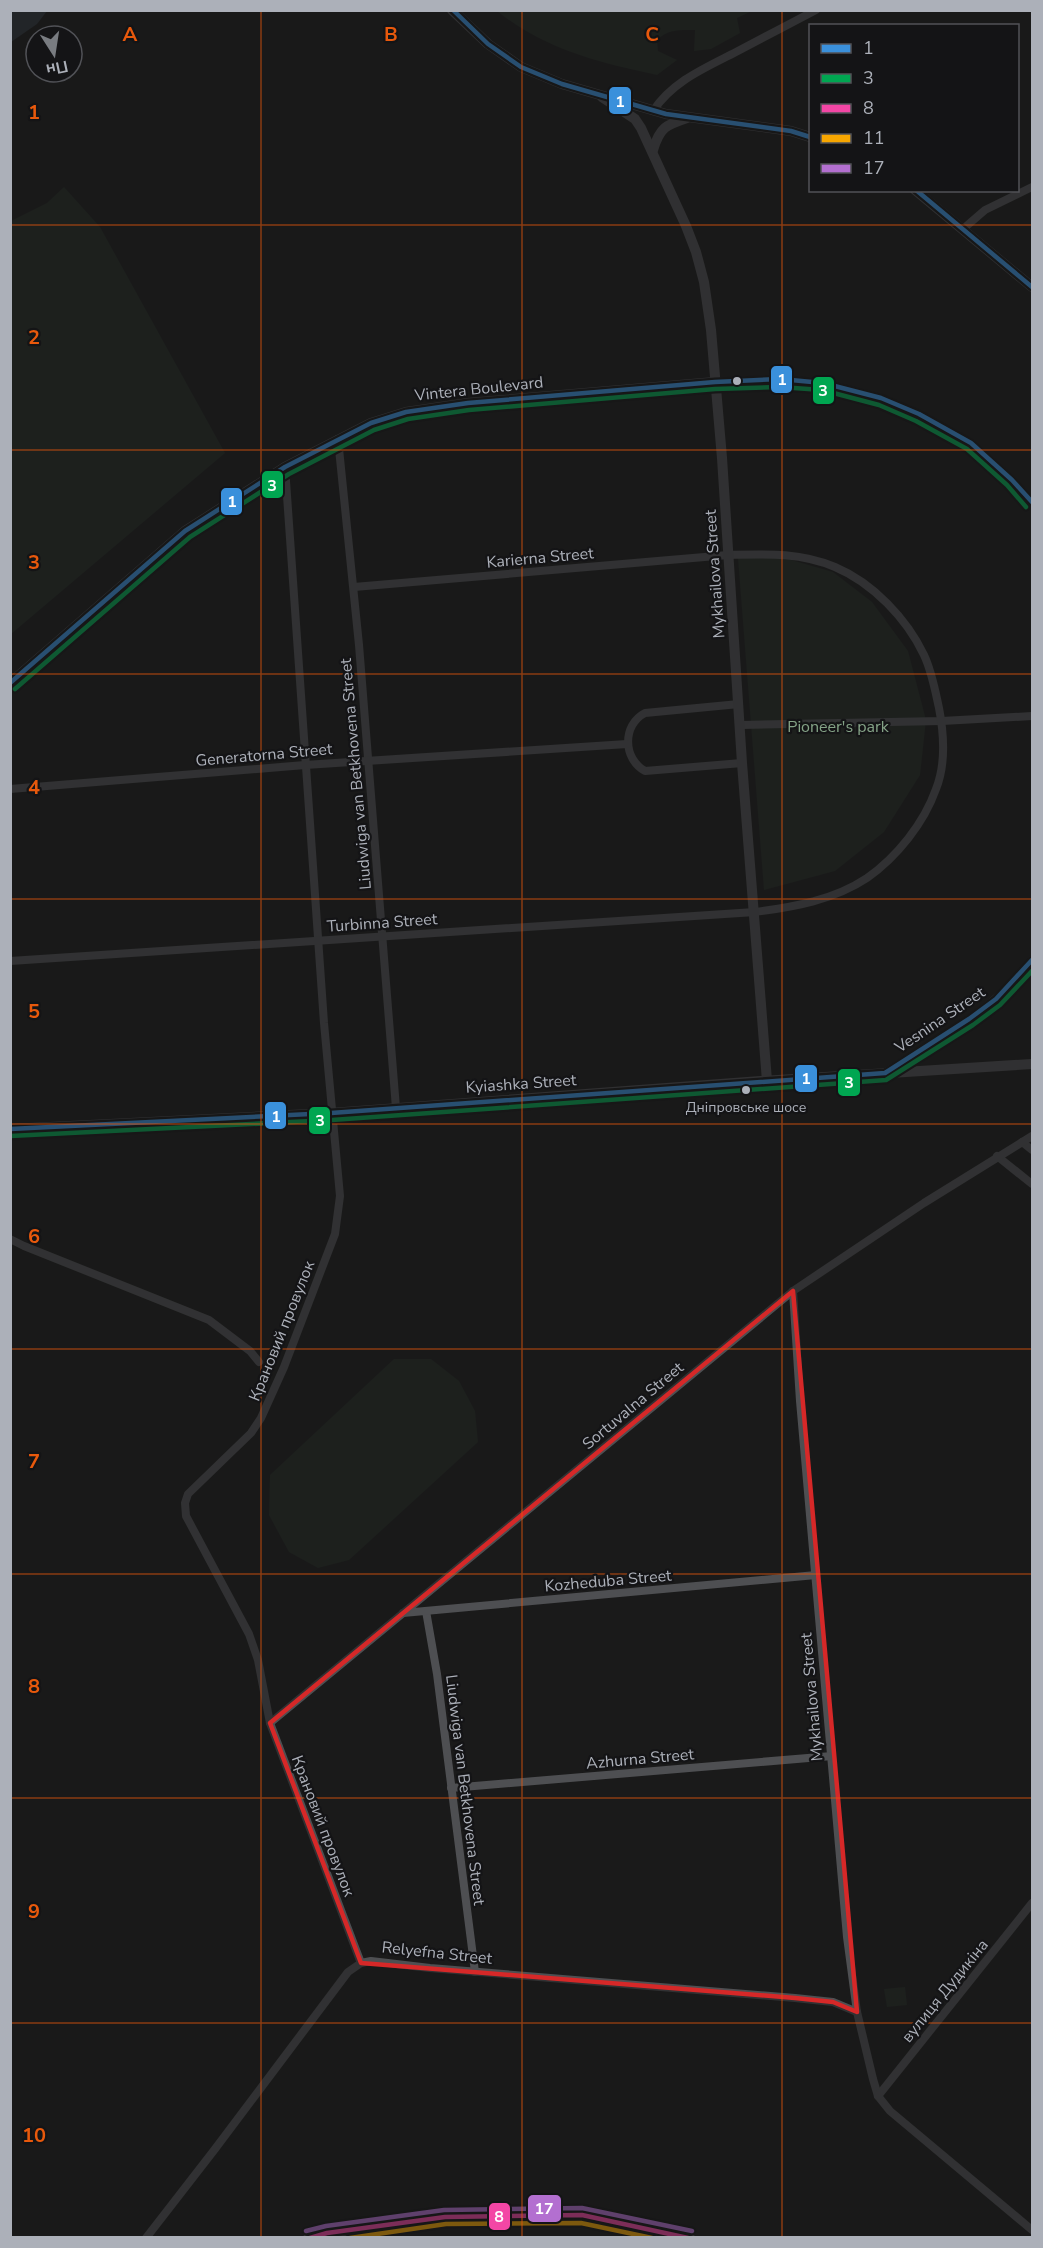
<svg xmlns="http://www.w3.org/2000/svg" width="1043" height="2248" viewBox="0 0 1043 2248" font-family="'Nunito Sans',sans-serif">
<rect width="100%" height="100%" fill="#1a1a1a"/>
<g fill="#222923">
<path d="M 497,11 L 752,11 L 737,18 L 740,33 L 711,49 L 694,51 L 695,30 C 680,30 668,29 657,40 L 658,51 L 677,60 L 657,75 C 599,63 544,49 497,11 Z"/>
<path d="M 64,187 L 100,227 L 225,453 L 11,634 L 11,221 L 47,203 Z"/>
<path d="M 781,557 L 833,572 L 872,602 L 908,651 L 926,720 L 920,775 L 884,832 L 835,871 L 764,890 L 738,558 Z"/>
<path d="M 394,1359 L 431,1359 L 459,1381 L 475,1411 L 478,1442 L 349,1560 L 318,1568 L 289,1552 L 269,1515 L 270,1475 Z"/>
<path d="M 905,1987 L 907,2005 L 887,2007 L 884,1989 Z"/>
</g>
<path fill="#2d343b" d="M 11,10 L 47,10 L 47,11 L 37,24 L 11,42 Z"/>
<g fill="none" stroke-linecap="round" stroke-linejoin="round">
<g stroke="#4e4f52" stroke-width="8">
<path d="M 653,111 C 673,81 705,68 736,52 C 763,38 789,24 816,10"/>
<path d="M 963,229 L 985,210 L 1032,187"/>
<path d="M 715,382 L 780,379 L 823,383 L 881,398 L 919,414 L 971,443 L 1012,480 L 1032,502"/>
<path d="M 338,439 L 359,645 L 396,1108"/>
<path d="M 285,467 L 324,1023 L 340,1196 L 335,1234 L 284,1367 L 261,1418 L 251,1433 L 188,1494 L 185,1503 L 186,1516 L 249,1634 L 258,1660 L 270,1723 L 361,1963"/>
<path d="M 739,704 L 645,713 C 622,725 623,759 645,771 L 742,763"/>
<path d="M 741,725 L 942,721 L 1032,716"/>
<path d="M 10,789 L 305,765 L 627,744"/>
<path d="M 10,961 L 755,912 C 794,907 834,900 867,878 C 897,857 924,823 936,789 C 946,764 944,734 939,708 C 935,690 932,672 924,655 C 907,619 873,583 835,567 C 800,552 765,554 728,555 L 354,587"/>
<path d="M 886,1072 C 937,1039 995,1010 1032,960"/>
<path d="M 1022,1142 L 1032,1150"/>
<path d="M 997,1156 L 1032,1184"/>
<path d="M 10,1239 L 24,1246 L 209,1320 L 250,1351 L 259,1362"/>
<path d="M 793,1291 L 800,1401 L 847,1937 L 857,2012 L 873,2079 L 878,2096 L 890,2111 L 1032,2230"/>
<path d="M 426,1611 L 437,1674 L 475,1972"/>
<path d="M 403,1613 L 816,1575"/>
<path d="M 270,1723 L 793,1291 L 924,1203 L 1032,1136"/>
<path d="M 451,1788 L 832,1756"/>
<path d="M 878,2096 L 1032,1903"/>
<path d="M 146,2238 L 215,2149 L 348,1972 L 361,1963 L 371,1961 L 430,1968 L 795,1998 L 833,2002 L 857,2012"/>
</g>
<g stroke="#4d4d50" stroke-width="10">
<path d="M 452,10 L 488,44 L 521,67 L 562,84 L 666,114 L 791,131 L 810,137"/>
<path d="M 602,97 L 635,119 L 641,128 L 686,226 L 696,252 L 704,282 L 711,330 L 722,458 L 742,763 L 767,1081"/>
<path d="M 653,150 C 660,127 666,125 687,118"/>
<path d="M 915,190 L 1032,287"/>
<path d="M 10,683 L 185,531 L 285,467 L 371,423 L 406,412 L 468,403 L 715,382"/>
<path d="M 10,1129 L 331,1113 L 761,1081 L 1032,1064"/>
<path d="M 308,2238 L 327,2233 L 445,2217 L 582,2215 L 690,2238"/>
</g>
<defs>
<g id="bus-1">
<path d="M 453,10 L 488,44 L 521,67 L 562,84 L 666,114 L 791,131 L 810,137"/>
<path d="M 916,190 L 1032,287"/>
<path d="M 10,683 L 185,531 L 285,467 L 371,423 L 406,412 L 468,403 L 715,382 L 780,379 L 823,383 L 881,398 L 919,414 L 971,443 L 1012,480 L 1032,502"/>
<path d="M 10,1129 L 331,1113 L 885,1073 L 969,1019 L 996,999 L 1032,960"/>
</g>
<g id="bus-2">
<path d="M 15,689 L 190,537 L 289,474 L 374,430 L 408,419 L 469,410 L 715,389 L 780,387 L 822,390 L 879,405 L 916,421 L 967,449 L 1007,485 L 1026,507"/>
<path d="M 10,1136 L 332,1120 L 886,1080 L 973,1025 L 1000,1005 L 1032,971"/>
</g>
<path id="bus-3" d="M 310,2238 L 327,2233 L 445,2217 L 582,2215 L 688,2238"/>
<path id="bus-4" d="M 350,2238 L 446,2224 L 581,2223 L 652,2238"/>
<path id="bus-5" d="M 306,2231 L 326,2226 L 444,2210 L 582,2208 L 692,2231"/>
</defs>
<use href="#bus-1" stroke="#141416" stroke-width="9"/>
<use href="#bus-2" stroke="#141416" stroke-width="9"/>
<use href="#bus-3" stroke="#141416" stroke-width="9"/>
<use href="#bus-4" stroke="#141416" stroke-width="9"/>
<use href="#bus-5" stroke="#141416" stroke-width="9"/>
<use href="#bus-1" stroke="#3a90db" stroke-width="4.5"/>
<use href="#bus-2" stroke="#00a651" stroke-width="4.5"/>
<use href="#bus-3" stroke="#f346a5" stroke-width="4.5"/>
<use href="#bus-4" stroke="#f7a600" stroke-width="4.5"/>
<use href="#bus-5" stroke="#b36fd0" stroke-width="4.5"/>
</g>
<path d="M0 0H1043V2248H0ZM 793,1291 L 857,2012 L 833,2002 L 795,1998 L 361,1963 L 270,1723 Z" fill="#1a1a1a" fill-opacity=".55" fill-rule="evenodd"/>
<path fill="none" stroke="#d62828" stroke-width="4.5" stroke-linejoin="round" d="M 793,1291 L 857,2012 L 833,2002 L 795,1998 L 361,1963 L 270,1723 Z"/>
<path fill="none" stroke="#e8590c" stroke-width="1.5" stroke-opacity="0.55" d="M 261,10 L 261,2238M 522,10 L 522,2238M 782,10 L 782,2238M 10,225 L 1032,225M 10,450 L 1032,450M 10,674 L 1032,674M 10,899 L 1032,899M 10,1124 L 1032,1124M 10,1349 L 1032,1349M 10,1574 L 1032,1574M 10,1798 L 1032,1798M 10,2023 L 1032,2023"/>
<g fill="#acb0b9" stroke="#141416" stroke-width="2">
<circle cx="737" cy="381" r="5"/>
<circle cx="746" cy="1090" r="5"/>
</g>
<g text-anchor="middle" dominant-baseline="central" stroke-width="4.5" stroke-linejoin="round" paint-order="stroke">
<g font-size="14" fill="#acb0b9" stroke="#141416">
<text x="746" y="1107">Дніпровське шосе</text>
</g>
<g font-size="16" fill="#acb0b9" stroke="#141416">
<text transform="translate(479 389) rotate(-6)">Vintera Boulevard</text>
<text transform="translate(540 558) rotate(-5)">Karierna Street</text>
<text transform="translate(715 574) rotate(-94)">Mykhailova Street</text>
<text transform="translate(264 755) rotate(-5)">Generatorna Street</text>
<text transform="translate(356 774) rotate(-95)">Liudwiga van Betkhovena Street</text>
<text transform="translate(382 923) rotate(-4)">Turbinna Street</text>
<text transform="translate(940 1020) rotate(-34)">Vesnina Street</text>
<text transform="translate(521 1084) rotate(-4)">Kyiashka Street</text>
<text transform="translate(282 1331) rotate(-68)">Крановий провулок</text>
<text transform="translate(633 1406) rotate(-40)">Sortuvalna Street</text>
<text transform="translate(608 1581) rotate(-5)">Kozheduba Street</text>
<text transform="translate(812 1697) rotate(-95)">Mykhailova Street</text>
<text transform="translate(640 1759) rotate(-5)">Azhurna Street</text>
<text transform="translate(465 1790) rotate(83)">Liudwiga van Betkhovena Street</text>
<text transform="translate(323 1826) rotate(69)">Крановий провулок</text>
<text transform="translate(437 1953) rotate(6)">Relyefna Street</text>
<text transform="translate(945 1991) rotate(-51)">вулиця Дудикіна</text>
</g>
<g font-size="16" fill="#85a387" stroke="#141416">
<text x="838" y="727">Pioneer's park</text>
</g>
</g>
<g font-size="20" text-anchor="middle" font-weight="bold" fill="#e8590c" stroke="#141416" stroke-width="4.5" stroke-linejoin="round" paint-order="stroke">
<text x="130" y="41">A</text>
<text x="391" y="41">B</text>
<text x="652" y="41">C</text>
<text x="34" y="119">1</text>
<text x="34" y="344">2</text>
<text x="34" y="569">3</text>
<text x="34" y="794">4</text>
<text x="34" y="1018">5</text>
<text x="34" y="1243">6</text>
<text x="34" y="1468">7</text>
<text x="34" y="1693">8</text>
<text x="34" y="1918">9</text>
<text x="34" y="2142">10</text>
</g>
<g stroke="#141416" stroke-width="2">
<rect x="608" y="86" width="24" height="29" rx="6" fill="#3a90db"/>
<rect x="770" y="365" width="23" height="29" rx="6" fill="#3a90db"/>
<rect x="812" y="376" width="23" height="29" rx="6" fill="#00a651"/>
<rect x="261" y="470" width="23" height="29" rx="6" fill="#00a651"/>
<rect x="220" y="487" width="23" height="29" rx="6" fill="#3a90db"/>
<rect x="794" y="1064" width="24" height="29" rx="6" fill="#3a90db"/>
<rect x="837" y="1068" width="24" height="29" rx="6" fill="#00a651"/>
<rect x="264" y="1101" width="23" height="29" rx="6" fill="#3a90db"/>
<rect x="308" y="1106" width="23" height="29" rx="6" fill="#00a651"/>
<rect x="527" y="2194" width="35" height="29" rx="6" fill="#b36fd0"/>
<rect x="488" y="2202" width="23" height="29" rx="6" fill="#f346a5"/>
</g>
<g font-size="16" text-anchor="middle" font-weight="bold" fill="#fff">
<text x="620" y="107">1</text>
<text x="782" y="385">1</text>
<text x="823" y="396">3</text>
<text x="272" y="491">3</text>
<text x="232" y="507">1</text>
<text x="806" y="1084">1</text>
<text x="849" y="1088">3</text>
<text x="276" y="1122">1</text>
<text x="320" y="1126">3</text>
<text x="544" y="2214">17</text>
<text x="499" y="2222">8</text>
</g>
<rect width="1043" height="2248" fill="none" stroke="#acb0b9" stroke-width="24"/>
<rect x="809" y="24" width="210" height="168" fill="#141416" stroke="#515257" stroke-width="1.5"/>
<rect x="821" y="44" width="30" height="9" fill="#3a90db" stroke="#515257" stroke-width="1.5"/>
<text x="863" y="54" font-size="18" fill="#acb0b9">1</text>
<rect x="821" y="74" width="30" height="9" fill="#00a651" stroke="#515257" stroke-width="1.5"/>
<text x="863" y="84" font-size="18" fill="#acb0b9">3</text>
<rect x="821" y="104" width="30" height="9" fill="#f346a5" stroke="#515257" stroke-width="1.5"/>
<text x="863" y="114" font-size="18" fill="#acb0b9">8</text>
<rect x="821" y="134" width="30" height="9" fill="#f7a600" stroke="#515257" stroke-width="1.5"/>
<text x="863" y="144" font-size="18" fill="#acb0b9">11</text>
<rect x="821" y="164" width="30" height="9" fill="#b36fd0" stroke="#515257" stroke-width="1.5"/>
<text x="863" y="174" font-size="18" fill="#acb0b9">17</text>
<g transform="translate(54 54) rotate(168)"><circle r="28" fill="#141416" stroke="#515257" stroke-width="1.5"/>
<path d="M0-4.5L10 22L0 15L-10 22Z" fill="#797c81"/>
<text y="-9" font-size="16" font-weight="bold" text-anchor="middle" fill="#acb0b9">Пн</text>
</g>
</svg>
